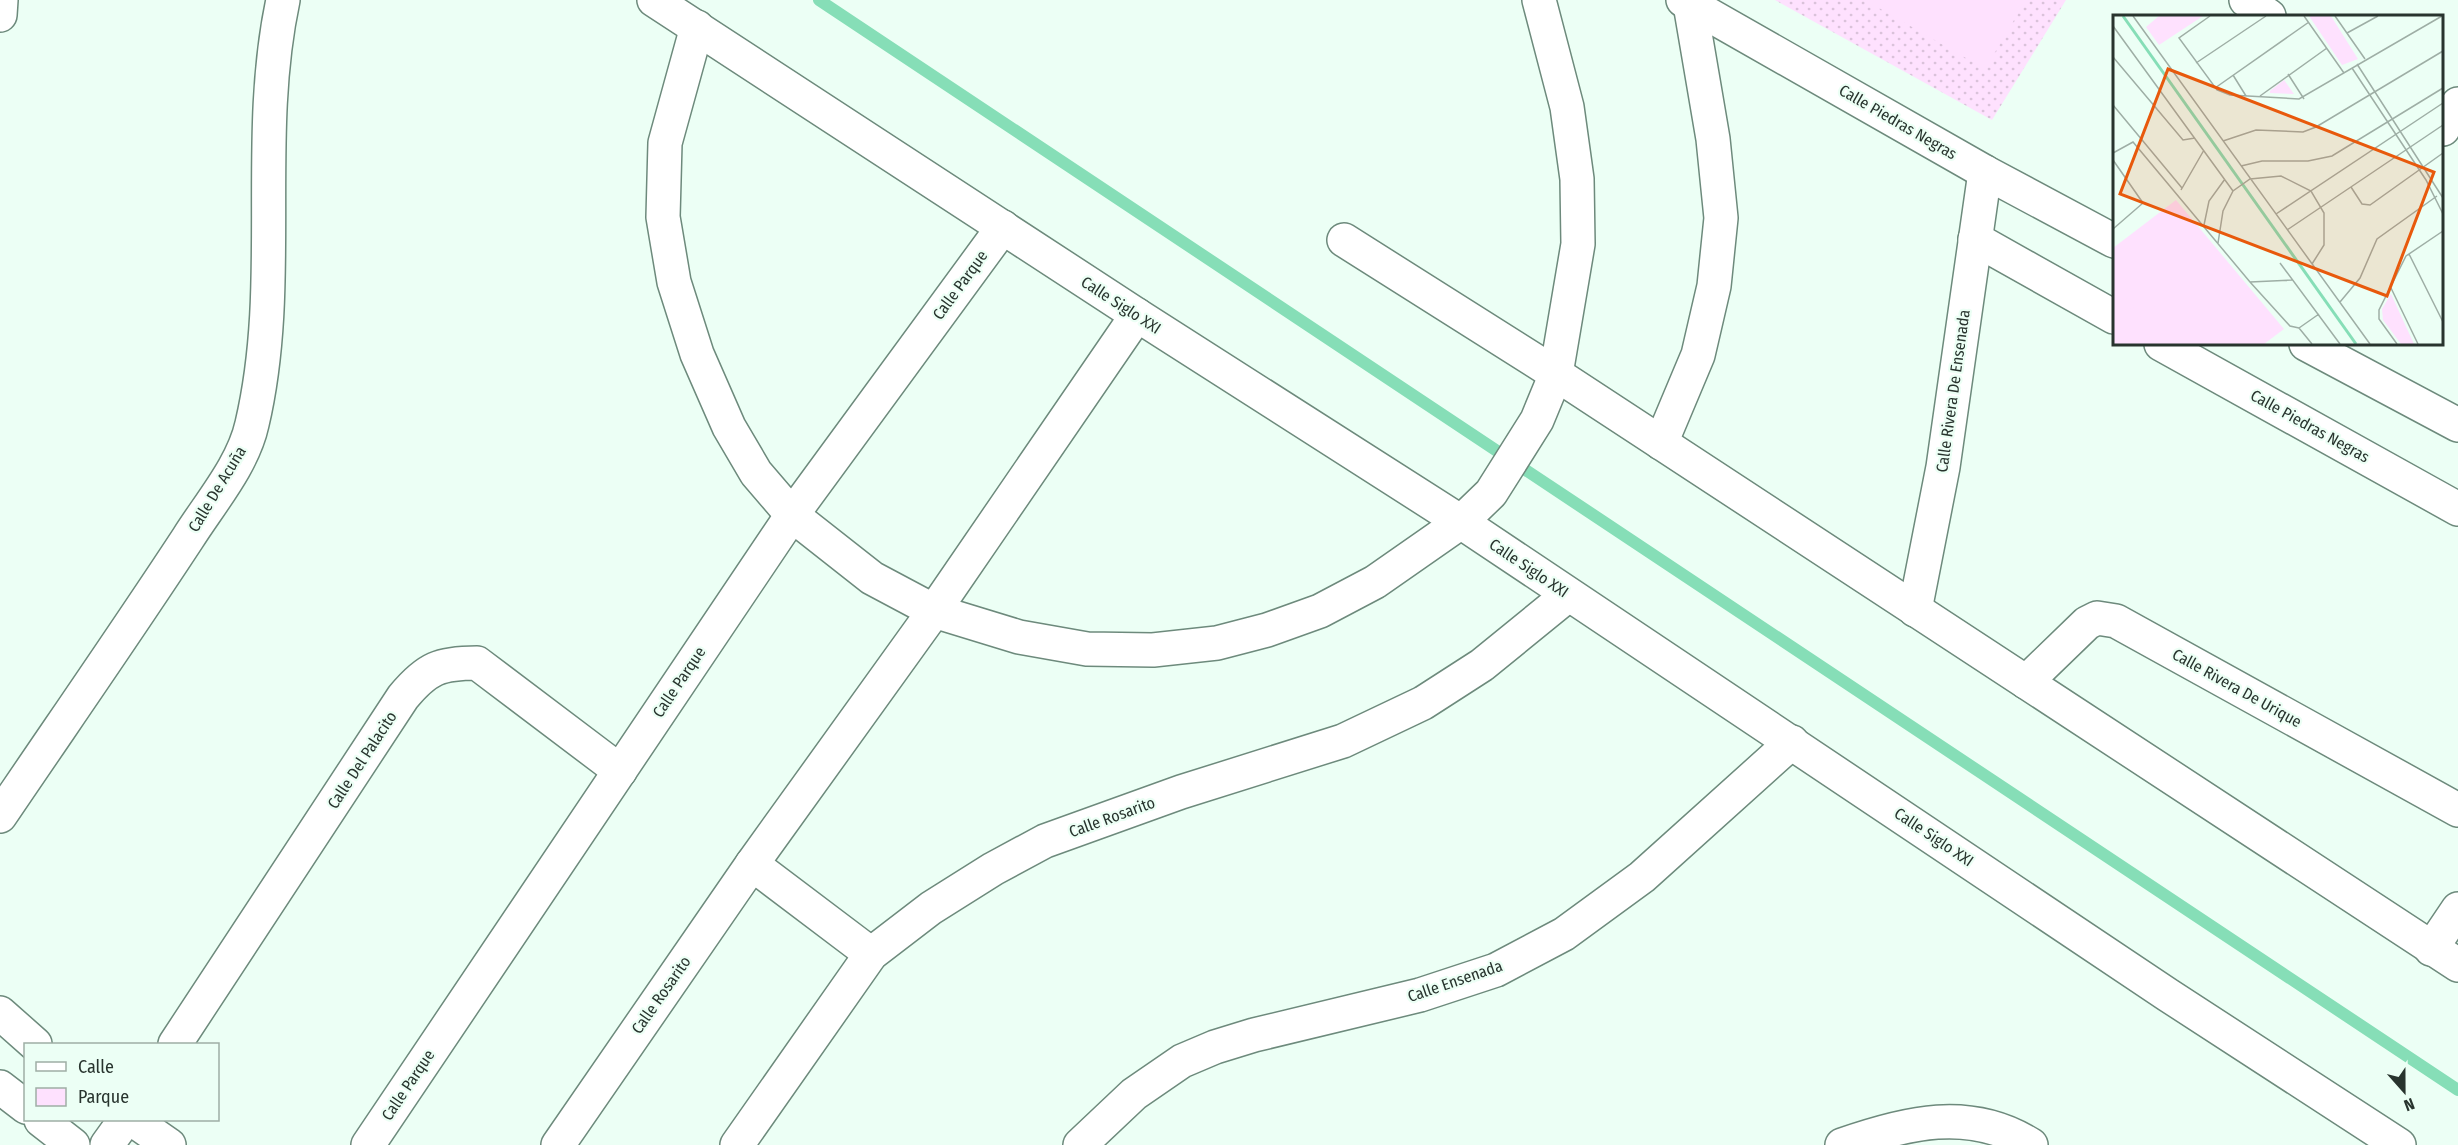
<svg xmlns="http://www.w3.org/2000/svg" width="2458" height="1145" viewBox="0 0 2458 1145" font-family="'Fira Sans Condensed',sans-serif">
<defs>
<pattern id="green-dots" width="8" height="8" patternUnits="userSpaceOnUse" patternTransform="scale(1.5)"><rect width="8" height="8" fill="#fee1fe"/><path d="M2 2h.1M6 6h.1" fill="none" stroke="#dac2da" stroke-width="1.8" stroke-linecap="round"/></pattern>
</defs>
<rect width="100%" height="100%" fill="#ecfff5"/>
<path fill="url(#green-dots)" d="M 1775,0 L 2066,0 L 1992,120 Z"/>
<path fill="#fee1fe" d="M 1865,0 L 2026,0 L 1985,69 Z"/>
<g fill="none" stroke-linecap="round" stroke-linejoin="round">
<path stroke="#86deb7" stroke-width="12" d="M 819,0 L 2458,1090"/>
<defs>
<g id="minor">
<path d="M 654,0 L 1137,315 L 1461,522 L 2168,995 L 2399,1145"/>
<path d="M 1683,0 L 1985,172 L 2114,241"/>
<path d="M 2246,0 L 2269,16"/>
<path d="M 0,15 L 1,0"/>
<path d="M 697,27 L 665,143 L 663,217 L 674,282 L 697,354 L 729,427 L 756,473 L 792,515 L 872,578 L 934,611 L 1019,637 L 1087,649 L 1153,650 L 1217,643 L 1267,630 L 1320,611 L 1375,582 L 1461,522 L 1491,493 L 1537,420 L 1556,374 L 1578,244 L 1577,179 L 1567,107 L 1539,0"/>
<path d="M 2443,129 L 2458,104"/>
<path d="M 1975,239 L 2114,317"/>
<path d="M 1344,240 L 1556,374 L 2458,965"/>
<path d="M 2161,344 L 2458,509"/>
<path d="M 2306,344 L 2458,425"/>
<path d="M 1661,443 L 1698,355 L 1714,286 L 1721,218 L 1713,139 L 1690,4"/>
<path d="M 1915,610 L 1943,467 L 1985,172"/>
<path d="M 2026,682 L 2087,623 L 2097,618 L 2116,621 L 2458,810"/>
<path d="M 0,816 C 63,723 127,631 188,538 C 210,503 243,465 252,424 C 285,284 253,140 283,0"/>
<path d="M 752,864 L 871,954"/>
<path d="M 2431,949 L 2458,909"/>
<path d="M 0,1013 L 35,1044"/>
<path d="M 175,1044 L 403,697 C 427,668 440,663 477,663 L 620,771"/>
<path d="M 0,1087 L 26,1107"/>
<path d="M 41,1120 L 73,1145"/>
<path d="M 133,1120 L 169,1145"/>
<path d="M 107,1145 L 125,1120"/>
<path d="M 368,1145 L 792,515 L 1003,227"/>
<path d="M 558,1145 L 752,864 L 934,611 L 1137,315"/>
<path d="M 737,1145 L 871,954 L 931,908 L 993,869 L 1045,841 L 1181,792 L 1343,741 L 1423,703 L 1482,665 L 1568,595"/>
<path d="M 1080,1145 L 1134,1094 L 1182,1061 L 1215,1047 L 1254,1035 L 1420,995 L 1496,970 L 1564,934 L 1642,877 L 1792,742"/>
<path d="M 1842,1145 C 1905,1123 1970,1106 2031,1145"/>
</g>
</defs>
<use href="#minor" stroke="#6d8a7c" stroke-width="36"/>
<use href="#minor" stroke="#fff" stroke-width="33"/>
</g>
<g text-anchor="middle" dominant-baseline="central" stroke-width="4.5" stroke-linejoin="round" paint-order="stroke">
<g font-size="16" fill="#28342e" stroke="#ecfff5">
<text transform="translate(1898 122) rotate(30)">Calle Piedras Negras</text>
<text transform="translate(960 285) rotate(-54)">Calle Parque</text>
<text transform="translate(1121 305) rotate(33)">Calle Siglo XXI</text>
<text transform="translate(1953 391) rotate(-82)">Calle Rivera De Ensenada</text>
<text transform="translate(2310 426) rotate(29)">Calle Piedras Negras</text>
<text transform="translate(217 489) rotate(-59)">Calle De Acuña</text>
<text transform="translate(1529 568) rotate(34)">Calle Siglo XXI</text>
<text transform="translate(679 682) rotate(-56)">Calle Parque</text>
<text transform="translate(2237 688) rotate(29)">Calle Rivera De Urique</text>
<text transform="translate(362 760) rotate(-57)">Calle Del Palacito</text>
<text transform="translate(1112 817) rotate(-20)">Calle Rosarito</text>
<text transform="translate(1934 837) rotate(34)">Calle Siglo XXI</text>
<text transform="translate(1455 981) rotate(-19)">Calle Ensenada</text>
<text transform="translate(661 995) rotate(-55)">Calle Rosarito</text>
<text transform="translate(408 1085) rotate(-56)">Calle Parque</text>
</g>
</g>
<g transform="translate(2113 15)">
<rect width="330" height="330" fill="#ecfff5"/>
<path d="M 46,1 L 90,1 L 46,30 L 33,12 ZM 196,1 L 218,1 L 245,44 L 229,50 ZM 171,65 L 181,79 L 157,78 L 157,76 ZM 63,185 L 171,314 L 151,329 L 0,329 L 0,233 ZM 278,279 L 301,329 L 288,329 L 270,305 L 269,294 Z" fill="#fee1fe"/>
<path d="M 59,1 L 64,1 L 69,10 L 50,21 L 44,9 ZM 61,191 L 105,244 L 69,273 L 26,219 ZM 24,220 L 65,273 L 28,302 L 0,266 L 0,239 ZM 109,258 L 148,309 L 122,329 L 106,329 L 73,286 ZM 0,271 L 25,303 L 0,323 ZM 68,286 L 101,329 L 38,329 L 28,316 Z" fill="#fee1fe"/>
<path fill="none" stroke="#86deb7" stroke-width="3" d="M 10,1 L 243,329"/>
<path fill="none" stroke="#9eaea5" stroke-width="1.5" d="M 20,1 L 257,329M 97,1 L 66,23 L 104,75 L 117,80 L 186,84 L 329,1M 191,1 L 231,58M 222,1 L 252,44M 0,11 L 120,176M 234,18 L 265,1M 0,42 L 70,125 L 82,123M 83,48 L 153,1M 244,49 L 330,183M 239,53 L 313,165 L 330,199M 175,59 L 191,84M 120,60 L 133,81M 102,73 L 196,7M 147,81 L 214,33M 0,90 L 69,173M 110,126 L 143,115 L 190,117 L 203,112 L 330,36M 0,138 L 20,127 L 137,267 L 177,311 L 186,313M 0,145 L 30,188 L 0,214M 128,151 L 149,146 L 195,146 L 219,141 L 330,73M 238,172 L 249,189 L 257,190 L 330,138M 68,175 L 91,135M 163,199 L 330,88M 91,210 L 96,186 L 112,164M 174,215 L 330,110M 105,228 L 110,196 L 120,176 L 137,164 L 168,161 L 198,176 L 211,198 L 211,230 L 199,249M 296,239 L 330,307M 167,248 L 227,329M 137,267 L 179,265M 278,273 L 305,329M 227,287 L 247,263 L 264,224 L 324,181M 186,313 L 206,299M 186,313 L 199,329M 284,329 L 266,304 L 266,295 L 293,241 L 330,216"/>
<path fill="#e8590c" fill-opacity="0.15" stroke="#e8590c" stroke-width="3" d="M 55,54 L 321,157 L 274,281 L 7,179 Z"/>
<rect width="330" height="330" fill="none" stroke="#28342e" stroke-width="3"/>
</g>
<rect x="24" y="1043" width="195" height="78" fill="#ecfff5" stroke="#9eaea5" stroke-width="1.5"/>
<rect x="36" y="1062" width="30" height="9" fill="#ffffff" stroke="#9eaea5" stroke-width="1.5"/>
<text x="78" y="1073" font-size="18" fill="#28342e">Calle</text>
<rect x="36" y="1088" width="30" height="18" fill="#fee1fe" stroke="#9eaea5" stroke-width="1.5"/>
<text x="78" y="1103" font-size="18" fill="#28342e">Parque</text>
<g transform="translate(2404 1091) rotate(159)" stroke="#ecfff5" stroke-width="4.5" paint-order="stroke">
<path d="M0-4.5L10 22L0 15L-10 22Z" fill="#28342e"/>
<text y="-9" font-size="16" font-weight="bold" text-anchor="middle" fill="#28342e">N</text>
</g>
</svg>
